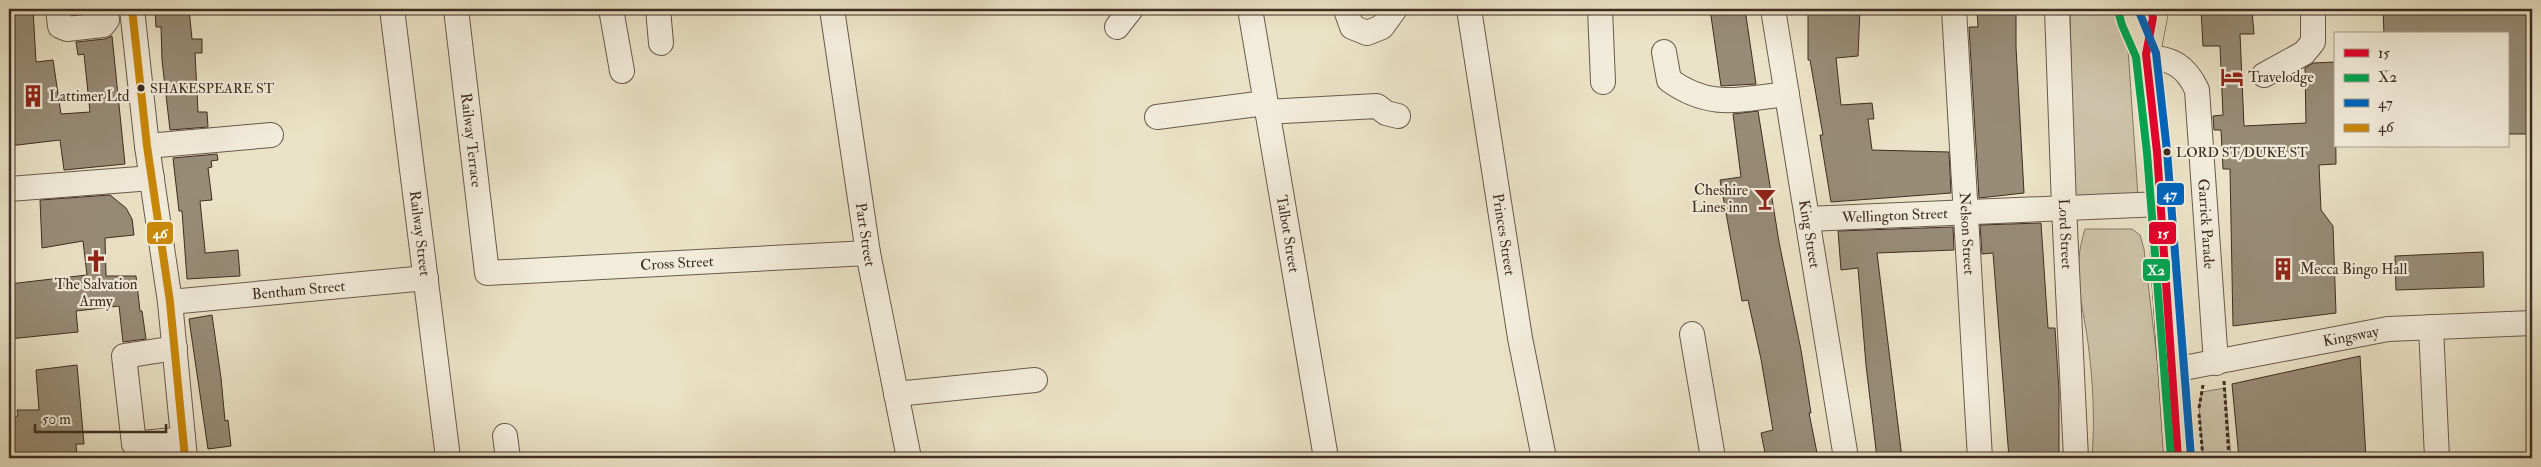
<svg xmlns="http://www.w3.org/2000/svg" width="2541" height="467" viewBox="0 0 2541 467" font-family="'IM FELL Double Pica',serif">
<rect width="100%" height="100%" fill="#ebe3c7"/>
<filter id="stains"><feTurbulence type="fractalNoise" baseFrequency=".004" numOctaves="4"/><feColorMatrix values="0 0 0 0 .2 0 0 0 0 .09 0 0 0 0 .02 0 0 0 .5 -.17"/></filter>
<radialGradient id="worn" r=".72"><stop offset=".6" stop-color="#630" stop-opacity="0"/><stop offset="1" stop-color="#630" stop-opacity=".3"/></radialGradient>
<g fill="#cec4ab" stroke="#867866">
<path d="M 2070,9 L 2121,9 L 2127,34 L 2138,196 L 2074,199 Z"/>
<path d="M 2085,229 L 2132,229 L 2140,235 L 2144,249 L 2163,409 L 2166,458 L 2092,458 C 2095,420 2093,381 2088,343 C 2082,298 2071,275 2085,229 Z"/>
<path d="M 2225,388 L 2231,458 L 2203,458 L 2199,406 L 2202,392 Z"/>
</g>
<g fill="#988c77" stroke="#3e2d20">
<path d="M 9,9 L 33,9 L 36,62 L 53,60 L 61,114 L 90,112 L 84,54 L 78,55 L 76,42 L 105,39 L 112,36 L 125,164 L 64,170 L 60,140 L 9,146 Z"/>
<path d="M 155,9 L 189,9 L 192,39 L 202,39 L 202,53 L 195,53 L 198,112 L 207,112 L 208,127 L 170,130 L 162,60 L 161,27 L 156,27 Z"/>
<path d="M 1710,9 L 1745,9 L 1756,84 L 1721,86 Z"/>
<path d="M 1808,9 L 1860,9 L 1858,56 L 1836,58 L 1841,105 L 1872,103 L 1874,119 L 1868,119 L 1872,150 L 1949,152 L 1951,193 L 1831,202 L 1820,135 L 1823,135 L 1810,60 L 1808,60 Z"/>
<path d="M 1977,9 L 2016,9 L 2016,47 L 2024,193 L 1979,198 L 1969,27 L 1978,27 Z"/>
<path d="M 2201,9 L 2230,9 L 2231,12 L 2252,11 L 2254,34 L 2240,34 L 2244,126 L 2306,123 L 2305,68 L 2313,63 L 2335,62 L 2336,164 L 2319,165 L 2321,210 L 2333,226 L 2336,313 L 2233,326 L 2230,169 L 2223,169 L 2221,130 L 2214,130 L 2213,116 L 2223,115 L 2220,46 L 2203,46 Z"/>
<path d="M 2383,9 L 2532,9 L 2532,134 L 2507,134 L 2507,34 L 2384,34 Z"/>
<path d="M 1758,111 L 1779,242 L 1801,350 L 1811,413 L 1809,413 L 1818,458 L 1766,458 L 1761,433 L 1773,430 L 1761,359 L 1748,300 L 1742,301 L 1720,180 L 1741,177 L 1733,114 Z"/>
<path d="M 217,154 L 218,160 L 211,161 L 212,167 L 208,168 L 212,200 L 200,201 L 205,250 L 205,253 L 238,250 L 240,276 L 187,279 L 182,211 L 179,211 L 173,158 Z"/>
<path d="M 110,195 L 126,208 L 132,219 L 134,235 L 105,238 L 106,276 L 136,276 L 140,311 L 142,311 L 146,339 L 123,342 L 119,306 L 76,311 L 78,332 L 9,339 L 9,284 L 87,275 L 83,241 L 42,248 L 40,200 Z"/>
<path d="M 2041,223 L 2048,328 L 2055,328 L 2059,391 L 2059,458 L 2009,458 L 1993,253 L 1982,254 L 1980,225 Z"/>
<path d="M 1953,227 L 1954,250 L 1877,253 L 1902,458 L 1877,458 L 1866,365 L 1858,268 L 1841,270 L 1838,231 Z"/>
<path d="M 2483,252 L 2484,287 L 2396,290 L 2395,256 Z"/>
<path d="M 212,315 L 221,378 L 225,421 L 228,420 L 231,446 L 208,449 L 189,319 Z"/>
<path d="M 2360,356 L 2366,458 L 2239,458 L 2232,384 Z"/>
<path d="M 77,365 L 84,444 L 76,444 L 77,458 L 9,458 L 9,417 L 18,416 L 17,410 L 39,410 L 36,370 Z"/>
</g>
<g fill="none" stroke-linecap="round" stroke-linejoin="round">
<defs>
<g id="minor">
<path d="M 58,9 L 60,26 L 67,29 L 103,25 L 107,20 L 105,9"/>
<path d="M 132,9 L 147,146 L 170,302 L 185,458"/>
<path id="s1" d="M 392,9 L 448,458"/>
<path id="s2" d="M 456,9 L 487,273 L 868,253"/>
<path d="M 611,9 L 622,71"/>
<path d="M 658,9 L 661,43"/>
<path id="s3" d="M 832,9 L 868,253 L 909,458"/>
<path id="s4" d="M 1250,9 L 1326,458"/>
<path d="M 1349,9 L 1347,13 L 1352,27 L 1367,33 L 1382,27 L 1395,9"/>
<path id="s5" d="M 1469,9 L 1520,338 L 1544,458"/>
<path d="M 1600,9 L 1603,82"/>
<path id="s6" d="M 1773,9 L 1846,458"/>
<path id="s7" d="M 1954,9 L 1980,458"/>
<path id="s8" d="M 2057,9 L 2064,207 L 2076,458"/>
<path d="M 1117,27 L 1131,9"/>
<path d="M 1664,52 L 1669,80 C 1711,110 1739,99 1787,94"/>
<path id="s9" d="M 2146,57 C 2172,58 2186,66 2197,90 L 2216,363"/>
<path d="M 2264,75 L 2304,53 L 2313,42 L 2313,9"/>
<path d="M 1267,112 L 1377,106 L 1386,113 L 1398,116"/>
<path d="M 1157,117 L 1265,103"/>
<path d="M 147,146 L 271,135"/>
<path d="M 9,189 L 152,178"/>
<path id="s10" d="M 1807,219 L 2161,204"/>
<path id="s11" d="M 170,302 L 426,278"/>
<path d="M 2431,327 L 2437,458"/>
<path d="M 1692,334 L 1713,458"/>
<path d="M 175,348 L 124,356 L 134,444 L 183,439"/>
<path id="s12" d="M 2173,370 L 2388,329 L 2532,323"/>
<path d="M 896,394 L 1035,380"/>
<path d="M 505,436 L 508,458"/>
</g>
<g id="highway">
<path d="M 2128,9 L 2131,22 L 2146,54"/>
<path d="M 2151,9 L 2153,18 L 2146,54 L 2157,152 L 2178,458"/>
</g>
</defs>
<use href="#minor" stroke="#695a4a" stroke-width="26"/>
<use href="#highway" stroke="#3e2d20" stroke-width="29"/>
<g stroke="#3e2d20" stroke-width="3" stroke-dasharray="4 2.5" stroke-linecap="butt">
<path d="M 2224,381 L 2229,458"/>
<path d="M 2199,408 L 2203,385"/>
<path d="M 2199,414 L 2203,458"/>
</g>
<use href="#minor" stroke="#f2eddb" stroke-width="24"/>
<use href="#highway" stroke="#ebe3c7" stroke-width="28"/>
<defs>
<path id="bus-1" d="M 2151,9 L 2153,18 L 2146,54 L 2157,152 L 2178,458"/>
<path id="bus-2" d="M 2118,11 L 2122,25 L 2136,57 L 2147,153 L 2171,458"/>
<path id="bus-3" d="M 2138,9 L 2156,53 L 2167,151 L 2191,457"/>
<path id="bus-4" d="M 132,9 L 147,146 L 170,302 L 185,458"/>
</defs>
<use href="#bus-1" stroke="#f2eddb" stroke-width="11"/>
<use href="#bus-2" stroke="#f2eddb" stroke-width="11"/>
<use href="#bus-3" stroke="#f2eddb" stroke-width="11"/>
<use href="#bus-4" stroke="#f2eddb" stroke-width="11"/>
<use href="#bus-1" stroke="#e4002b" stroke-width="8"/>
<use href="#bus-2" stroke="#00a651" stroke-width="8"/>
<use href="#bus-3" stroke="#0065bd" stroke-width="8"/>
<use href="#bus-4" stroke="#c98808" stroke-width="8"/>
</g>
<defs>
<symbol id="hotel-bare" viewBox="-9 -9 18 18"><path d="M-6-4.5h1.5V1H6V5H4.5V3h-9V5H-6ZM-4 0a1.8 1.8 0 1 1 3.6 0ZM.5 0V-2.5h3Q6-2.5 6 0Z" fill="#8f2418" stroke="#f2eddb" stroke-width="2.5" paint-order="stroke"/></symbol>
<symbol id="building-bare" viewBox="-9 -9 18 18"><path d="M-4-6H4V6H1V3H-1V6H-4ZM-2.5-4.3h1.7v1.8h-1.7ZM.8-4.3h1.7v1.8H.8ZM-2.5-1h1.7V.8h-1.7ZM.8-1h1.7V.8H.8Z" fill="#8f2418" stroke="#f2eddb" stroke-width="2.5" paint-order="stroke"/></symbol>
<symbol id="bar-bare" viewBox="-9 -9 18 18"><path d="M-6-5H6L.8 .8V4.5H3.5V6h-7V4.5H-.8V.8Z" fill="#8f2418" stroke="#f2eddb" stroke-width="2.5" paint-order="stroke"/></symbol>
<symbol id="church-bare" viewBox="-9 -9 18 18"><path d="M-1.2-6h2.4v3.5h3.3v2.4h-3.3V6h-2.4V-.1h-3.3v-2.4h3.3Z" fill="#8f2418" stroke="#f2eddb" stroke-width="2.5" paint-order="stroke"/></symbol>
</defs>
<g fill-rule="evenodd">
<use href="#hotel-bare" x="2216" y="61" width="32" height="32"/>
<use href="#building-bare" x="17" y="80" width="32" height="32"/>
<use href="#bar-bare" x="1749" y="183" width="32" height="32"/>
<use href="#church-bare" x="80" y="245" width="32" height="32"/>
<use href="#building-bare" x="2267" y="253" width="32" height="32"/>
</g>
<g fill="#3e2d20" stroke="#f2eddb" stroke-width="2">
<circle cx="141" cy="88" r="4.5"/>
<circle cx="2167" cy="152" r="4.5"/>
</g>
<g text-anchor="middle" dominant-baseline="central" stroke-width="4.5" stroke-linejoin="round" paint-order="stroke">
<g font-size="14" fill="#3e2d20" stroke="#f2eddb" text-anchor="start">
<text x="150" y="88">SHAKESPEARE ST</text>
<text x="2176" y="152">LORD ST/DUKE ST</text>
</g>
<g font-size="15" fill="#3e2d20" stroke="#f2eddb" text-anchor="start">
<text x="2248" y="77">Travelodge</text>
<text x="49" y="96">Lattimer Ltd</text>
<text x="1748" y="190" text-anchor="end">Cheshire<tspan x="1748" dy="17">Lines inn</tspan></text>
<text x="2300" y="269">Mecca Bingo Hall</text>
<text x="96" y="284" text-anchor="middle">The Salvation<tspan x="96" dy="17">Army</tspan></text>
</g>
<g font-size="15" fill="#3e2d20" stroke="#f2eddb">
<text stroke="none"><textPath href="#s2" startOffset="132">Railway Terrace</textPath></text>
<text stroke="none"><textPath href="#s10" startOffset="88">Wellington Street</textPath></text>
<text stroke="none"><textPath href="#s9" startOffset="199">Garrick Parade</textPath></text>
<text stroke="none"><textPath href="#s1" startOffset="226">Railway Street</textPath></text>
<text stroke="none"><textPath href="#s4" startOffset="228">Talbot Street</textPath></text>
<text stroke="none"><textPath href="#s3" startOffset="228">Part Street</textPath></text>
<text stroke="none"><textPath href="#s5" startOffset="228">Princes Street</textPath></text>
<text stroke="none"><textPath href="#s6" startOffset="228">King Street</textPath></text>
<text stroke="none"><textPath href="#s7" startOffset="225">Nelson Street</textPath></text>
<text stroke="none"><textPath href="#s8" startOffset="225">Lord Street</textPath></text>
<text stroke="none"><textPath href="#s2" startOffset="456">Cross Street</textPath></text>
<text stroke="none"><textPath href="#s11" startOffset="129">Bentham Street</textPath></text>
<text stroke="none"><textPath href="#s12" startOffset="181">Kingsway</textPath></text>
</g>
</g>
<g stroke="#f2eddb" stroke-width="2">
<rect x="2156" y="182" width="29" height="24" rx="5" fill="#0065bd"/>
<rect x="2148" y="221" width="29" height="24" rx="5" fill="#e4002b"/>
<rect x="146" y="221" width="28" height="24" rx="5" fill="#c98808"/>
<rect x="2142" y="258" width="29" height="24" rx="5" fill="#00a651"/>
</g>
<g font-size="14" text-anchor="middle" font-weight="bold" fill="#fff">
<text x="2170" y="199">47</text>
<text x="2163" y="238">15</text>
<text x="160" y="238">46</text>
<text x="2156" y="275">X2</text>
</g>
<rect width="2541" height="467" fill="none" stroke="#ebe3c7" stroke-width="30"/>
<rect x="10" y="10" width="2521" height="447" fill="none" stroke="#3e2d20" stroke-width="2.5"/>
<rect x="15" y="15" width="2511" height="437" fill="none" stroke="#3e2d20"/>
<rect x="2334" y="32" width="175" height="115" fill="#f2eddb" stroke="#aaa090"/>
<rect x="2344" y="49" width="25" height="8" fill="#e4002b" stroke="#aaa090"/>
<text x="2378" y="58" font-size="15" fill="#3e2d20">15</text>
<rect x="2344" y="74" width="25" height="8" fill="#00a651" stroke="#aaa090"/>
<text x="2378" y="82" font-size="15" fill="#3e2d20">X2</text>
<rect x="2344" y="99" width="25" height="8" fill="#0065bd" stroke="#aaa090"/>
<text x="2378" y="108" font-size="15" fill="#3e2d20">47</text>
<rect x="2344" y="124" width="25" height="8" fill="#c98808" stroke="#aaa090"/>
<text x="2378" y="132" font-size="15" fill="#3e2d20">46</text>
<path d="M35 424v8h131v-8" fill="none" stroke="#3e2d20" stroke-width="2.5"/>
<text x="42" y="424" font-size="15" fill="#3e2d20" stroke="#f2eddb" stroke-width="4" paint-order="stroke">50 m</text>
<rect width="100%" height="100%" filter="url(#stains)"/>
<rect width="100%" height="100%" fill="url(#worn)"/>
</svg>
